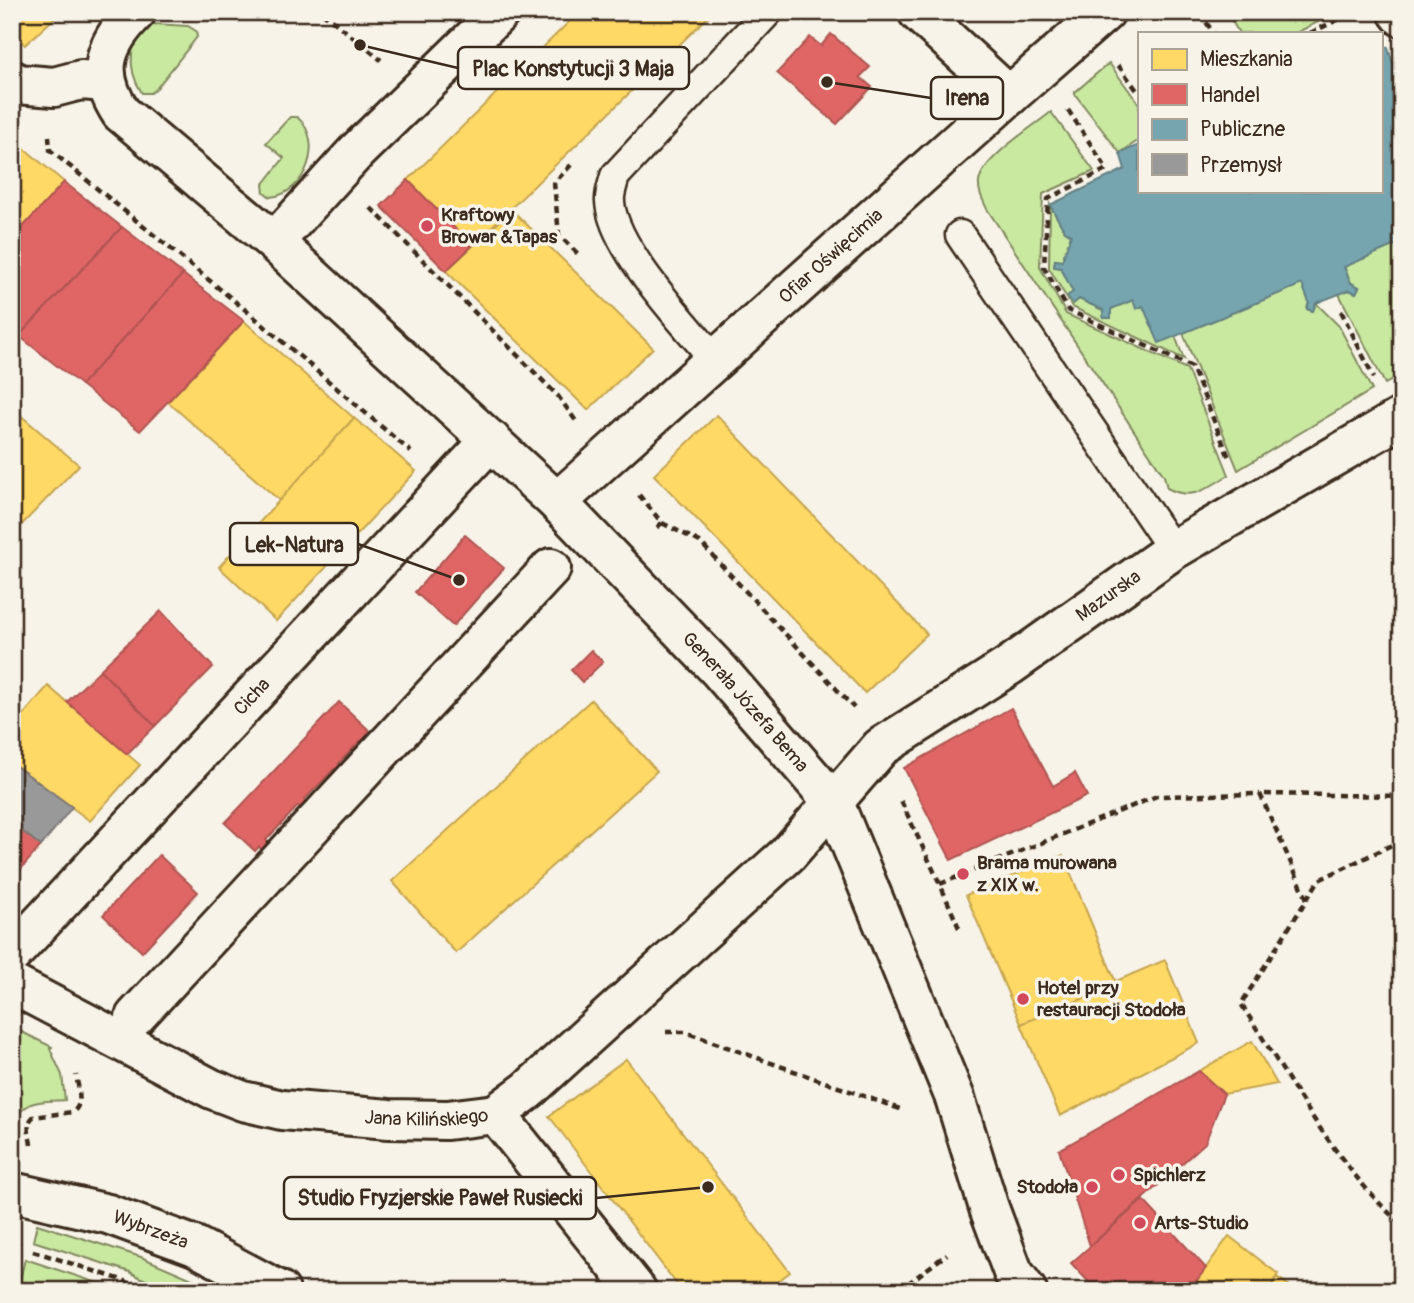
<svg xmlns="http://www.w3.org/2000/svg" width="1414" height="1303" viewBox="0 0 1414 1303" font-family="Pangolin,sans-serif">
<rect width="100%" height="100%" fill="#f7f3e8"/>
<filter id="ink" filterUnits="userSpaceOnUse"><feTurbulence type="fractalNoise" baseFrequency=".0143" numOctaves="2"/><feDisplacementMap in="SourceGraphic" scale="14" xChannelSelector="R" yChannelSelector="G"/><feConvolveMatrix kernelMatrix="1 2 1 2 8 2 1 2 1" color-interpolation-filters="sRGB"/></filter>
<g filter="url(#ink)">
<g fill="#c9e8a0" stroke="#82895f" stroke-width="2">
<path d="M 1260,12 L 1338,12 L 1296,33 L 1239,33 L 1230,18 L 1259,20 Z"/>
<path d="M 154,24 L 188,26 L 196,31 L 197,37 L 156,89 L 151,93 L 142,93 C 127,70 126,36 154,24 Z"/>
<path d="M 1109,63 L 1139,104 L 1139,140 L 1120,153 L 1074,93 Z"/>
<path d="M 1051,112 L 1094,171 L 1043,194 L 1040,267 L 1066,314 L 1187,369 L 1229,475 C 1206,488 1194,502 1167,488 L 1164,476 L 987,209 C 983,200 978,192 979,182 C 981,159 1033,127 1051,112 Z"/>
<path d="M 290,117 L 297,117 C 326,141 305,195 270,197 L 264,192 L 263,185 L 284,158 L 266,143 Z"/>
<path d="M 1050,205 L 1064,230 L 1071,235 L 1062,261 L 1055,260 L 1054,266 L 1061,268 L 1073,292 L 1074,303 L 1079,299 L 1103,310 L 1103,318 L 1111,318 L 1111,309 L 1133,300 L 1143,306 L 1159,342 L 1175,336 L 1184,359 L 1072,307 L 1049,268 Z"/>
<path d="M 1402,242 L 1402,375 L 1385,384 L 1339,294 L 1349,290 L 1356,293 L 1359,287 L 1351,283 L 1344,267 Z"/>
<path d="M 1302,284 L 1309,302 L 1307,309 L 1313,311 L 1316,303 L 1339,326 L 1372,390 L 1238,470 L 1183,333 Z"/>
<path d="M 12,1027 L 52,1047 L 50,1049 L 62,1075 L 65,1100 C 55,1101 41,1100 31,1104 C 7,1115 13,1144 21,1164 L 12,1163 Z"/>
<path d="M 37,1224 L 141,1257 L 220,1291 L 166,1291 L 130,1272 L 33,1241 Z"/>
<path d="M 25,1259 L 122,1291 L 12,1291 L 12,1286 L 18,1287 Z"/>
</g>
<g fill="#ffd966" stroke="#c4a450" stroke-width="2">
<path d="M 12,12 L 61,12 L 25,45 L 12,34 Z"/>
<path d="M 579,12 L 713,12 L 472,246 L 408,180 Z"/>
<path d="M 12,138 L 64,182 L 12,239 Z"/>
<path d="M 512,210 L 653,348 L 588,410 L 446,271 Z"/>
<path d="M 244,321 L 354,418 L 280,501 L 168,402 Z"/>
<path d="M 12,408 L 79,465 L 12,535 Z"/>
<path d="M 717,415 L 927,634 L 865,693 L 654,475 Z"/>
<path d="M 354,418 L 416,471 L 276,621 L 219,567 Z"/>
<path d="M 48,686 L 140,765 L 90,821 L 12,763 L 12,728 Z"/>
<path d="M 591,700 L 657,771 L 456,953 L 392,881 Z"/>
<path d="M 1063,855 L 1117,985 L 1021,1024 L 966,895 Z"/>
<path d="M 1165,960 L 1199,1043 L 1060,1116 L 1021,1024 L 1117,985 L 1116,981 Z"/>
<path d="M 1252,1041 L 1277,1084 L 1224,1094 L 1199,1071 Z"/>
<path d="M 626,1059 L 790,1272 L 765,1291 L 682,1291 L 549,1116 Z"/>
<path d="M 1229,1236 L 1278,1274 L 1268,1291 L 1189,1291 Z"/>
<path d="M 1277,1277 L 1297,1291 L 1268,1291 Z"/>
</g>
<g fill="#e06666" stroke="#ae5450" stroke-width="2">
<path d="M 831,34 L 870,67 L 860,77 L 872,87 L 837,124 L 777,73 L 810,37 L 821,46 Z"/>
<path d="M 408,180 L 472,246 L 446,271 L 381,206 Z"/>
<path d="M 64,182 L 122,227 L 19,336 L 12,331 L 12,239 Z"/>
<path d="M 122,227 L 183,274 L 81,385 L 19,336 Z"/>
<path d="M 183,274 L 244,321 L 140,431 L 81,385 Z"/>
<path d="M 465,535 L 504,568 L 453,626 L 415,592 Z"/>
<path d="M 161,611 L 213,667 L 155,726 L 100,670 Z"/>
<path d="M 591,650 L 603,662 L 582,682 L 571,670 Z"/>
<path d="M 100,670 L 155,726 L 127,754 L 67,702 Z"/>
<path d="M 339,702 L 370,731 L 367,734 L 372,739 L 365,746 L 360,741 L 339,763 L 343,767 L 338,774 L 334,769 L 304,800 L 308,804 L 302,810 L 298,806 L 266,840 L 270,844 L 263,850 L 259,847 L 255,851 L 225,823 Z"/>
<path d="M 1011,708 L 1053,786 L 1075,773 L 1087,796 L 951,860 L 904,768 Z"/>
<path d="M 12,823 L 41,846 L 14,877 L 12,876 Z"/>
<path d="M 159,855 L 198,892 L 142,952 L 103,915 Z"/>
<path d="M 1199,1071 L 1224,1094 L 1205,1143 L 1090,1246 L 1059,1150 Z"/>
<path d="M 1143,1200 L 1206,1268 L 1189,1291 L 1097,1291 L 1071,1263 Z"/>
</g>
<path fill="#76a5af" stroke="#648084" stroke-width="2" d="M 1381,45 L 1388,47 L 1396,74 L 1402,72 L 1402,242 L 1344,267 L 1351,283 L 1359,287 L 1356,293 L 1349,290 L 1316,303 L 1313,311 L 1307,309 L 1309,302 L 1302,284 L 1159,343 L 1143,306 L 1136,309 L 1133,300 L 1111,309 L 1111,318 L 1103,318 L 1103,310 L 1079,299 L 1073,304 L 1067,296 L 1073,292 L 1061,268 L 1054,267 L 1055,260 L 1062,261 L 1071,235 L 1064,230 L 1050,205 L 1125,169 L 1120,153 L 1139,145 L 1139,191 L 1381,191 Z"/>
<path fill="#999" stroke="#7d7874" stroke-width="2" d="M 12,763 L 72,807 L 41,846 L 12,823 Z"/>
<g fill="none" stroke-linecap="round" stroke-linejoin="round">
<defs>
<g id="service">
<path d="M 960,235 L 1173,550"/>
<path d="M 715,360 C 685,324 613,248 610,202 C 609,194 613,184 615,176 L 768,12"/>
</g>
<g id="pedestrian">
<path d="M 12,80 L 17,84 L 54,87 L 81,80 L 106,82"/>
<path d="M 135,1017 L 551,568"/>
</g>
<g id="minor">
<path id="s1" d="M 136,12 C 103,45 95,73 121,113 L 274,242 L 557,502 L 719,670 L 834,803 L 955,1098 L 989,1208 L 1013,1272 L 1027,1291"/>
<path d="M 918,12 L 1009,96"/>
<path d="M 1398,12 L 1402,17"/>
<path d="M 274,242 L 357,151 L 500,12"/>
<path id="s2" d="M 557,502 L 1009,96 L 1105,12"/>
<path id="s3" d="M 12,954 L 491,440"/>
<path id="s4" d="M 12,984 L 212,1089 L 243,1101 L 282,1110 L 389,1119 L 447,1120 L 496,1114 L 527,1091 L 788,854 L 881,747 L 1009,666 L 1173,550 L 1402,417"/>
<path d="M 496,1114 L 637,1291"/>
<path id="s5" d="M 12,1192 L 108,1214 L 195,1246 L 280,1291"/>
</g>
</defs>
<use href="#service" stroke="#3b2a1e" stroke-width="33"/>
<use href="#pedestrian" stroke="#3b2a1e" stroke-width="44"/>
<use href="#minor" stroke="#3b2a1e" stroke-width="44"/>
<g stroke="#3b2a1e" stroke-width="4.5" stroke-dasharray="7 5" stroke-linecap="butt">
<path d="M 322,12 L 381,60"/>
<path d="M 1200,12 L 1213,33"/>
<path d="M 1155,19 L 1164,12"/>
<path d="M 1310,33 L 1350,14"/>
<path d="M 1118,65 L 1139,93"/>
<path d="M 1068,110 L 1107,169 L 1048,199 L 1044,267 L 1068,310 L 1192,367 L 1230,460"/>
<path d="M 49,136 L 50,150 L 248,312 L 411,452"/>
<path d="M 571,165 L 554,183 L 559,235 L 578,254"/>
<path d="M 371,208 L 558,396 L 576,421"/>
<path d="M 1341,311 L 1374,378"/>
<path d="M 639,495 L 662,523 L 654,530"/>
<path d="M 662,523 L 700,542 L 854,708"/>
<path d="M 901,801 L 940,884"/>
<path d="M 1402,840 L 1319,880 L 1241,1004 C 1290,1079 1334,1164 1402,1225"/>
<path d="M 1307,899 L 1260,794 L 1402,796"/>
<path d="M 959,928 L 940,884 L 1157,796 L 1260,794"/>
<path d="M 666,1032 L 685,1032 L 900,1109"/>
<path d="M 31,1145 C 30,1135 25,1125 33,1117 L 73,1112 C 84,1104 78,1087 76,1075"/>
<path d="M 33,1251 L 125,1281 L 144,1291"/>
<path d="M 12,1266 L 19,1242"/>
<path d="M 898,1291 L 947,1254"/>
</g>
<use href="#service" stroke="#f7f3e8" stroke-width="28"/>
<use href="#pedestrian" stroke="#f7f3e8" stroke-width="38"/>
<use href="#minor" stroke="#f7f3e8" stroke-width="38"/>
</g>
</g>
<g fill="#d1495b" stroke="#f7f3e8" stroke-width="2.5">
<circle cx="427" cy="226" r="7"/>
<circle cx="963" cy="874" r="7"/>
<circle cx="1023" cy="999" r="7"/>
<circle cx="1119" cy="1175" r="7"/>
<circle cx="1092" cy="1187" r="7"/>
<circle cx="1140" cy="1223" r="7"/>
</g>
<g text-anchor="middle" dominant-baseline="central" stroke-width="7" stroke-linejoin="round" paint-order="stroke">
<g font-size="19" font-weight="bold" fill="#3b2a1e" stroke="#f7f3e8" text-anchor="start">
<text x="441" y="215">Kraftowy<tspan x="441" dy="22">Browar &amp;Tapas</tspan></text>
<text x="977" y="863">Brama murowana<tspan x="977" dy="22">z XIX w.</tspan></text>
<text x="1037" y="988">Hotel przy<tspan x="1037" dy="22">restauracji Stodoła</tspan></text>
<text x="1133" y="1175">Spichlerz</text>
<text x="1078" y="1187" text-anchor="end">Stodoła</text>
<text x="1154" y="1223">Arts-Studio</text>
</g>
<g font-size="19" fill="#3b2a1e" stroke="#f7f3e8">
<text stroke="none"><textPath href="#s2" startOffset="368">Ofiar Oświęcimia</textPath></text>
<text stroke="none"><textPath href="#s4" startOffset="1320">Mazurska</textPath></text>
<text stroke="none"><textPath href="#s3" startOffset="352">Cicha</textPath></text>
<text stroke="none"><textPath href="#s1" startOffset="973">Generała Józefa Bema</textPath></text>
<text stroke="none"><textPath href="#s4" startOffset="444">Jana Kilińskiego</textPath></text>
<text stroke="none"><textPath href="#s5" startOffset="144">Wybrzeża</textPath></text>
</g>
</g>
<path fill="none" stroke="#3b2a1e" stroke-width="2.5" d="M360 45L458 68M827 82L931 98M459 580L358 544M708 1187L596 1198"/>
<g fill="#3b2a1e" stroke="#f7f3e8" stroke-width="2.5">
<circle cx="360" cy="45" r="7"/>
<circle cx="827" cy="82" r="7"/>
<circle cx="459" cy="580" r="7"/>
<circle cx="708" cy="1187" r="7"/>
</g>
<g fill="#f7f3e8" stroke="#3b2a1e" stroke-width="2.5">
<rect x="458" y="47" width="231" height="42" rx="7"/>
<rect x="931" y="77" width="72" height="42" rx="7"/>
<rect x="230" y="523" width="128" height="42" rx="7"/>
<rect x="284" y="1177" width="312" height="42" rx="7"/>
</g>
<g font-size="21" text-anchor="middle" font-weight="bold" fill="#3b2a1e">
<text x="573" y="76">Plac Konstytucji 3 Maja</text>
<text x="967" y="105">Irena</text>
<text x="294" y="552">Lek-Natura</text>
<text x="440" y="1205">Studio Fryzjerskie Paweł Rusiecki</text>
</g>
<rect width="1414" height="1303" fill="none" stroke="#f7f3e8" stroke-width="42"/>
<rect x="21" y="21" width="1372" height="1261" fill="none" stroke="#3b2a1e" stroke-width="2.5" filter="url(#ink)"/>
<rect x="1138" y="32" width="245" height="161" fill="#f7f3e8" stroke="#aca397" stroke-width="2"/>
<rect x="1152" y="49" width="35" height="21" fill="#ffd966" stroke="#aca397" stroke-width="2"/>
<text x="1200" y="66" font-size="21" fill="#3b2a1e">Mieszkania</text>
<rect x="1152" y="84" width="35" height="21" fill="#e06666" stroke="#aca397" stroke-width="2"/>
<text x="1200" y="102" font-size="21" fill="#3b2a1e">Handel</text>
<rect x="1152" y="119" width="35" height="21" fill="#76a5af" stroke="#aca397" stroke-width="2"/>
<text x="1200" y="136" font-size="21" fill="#3b2a1e">Publiczne</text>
<rect x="1152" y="154" width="35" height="21" fill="#999999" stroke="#aca397" stroke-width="2"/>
<text x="1200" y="172" font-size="21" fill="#3b2a1e">Przemysł</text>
</svg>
